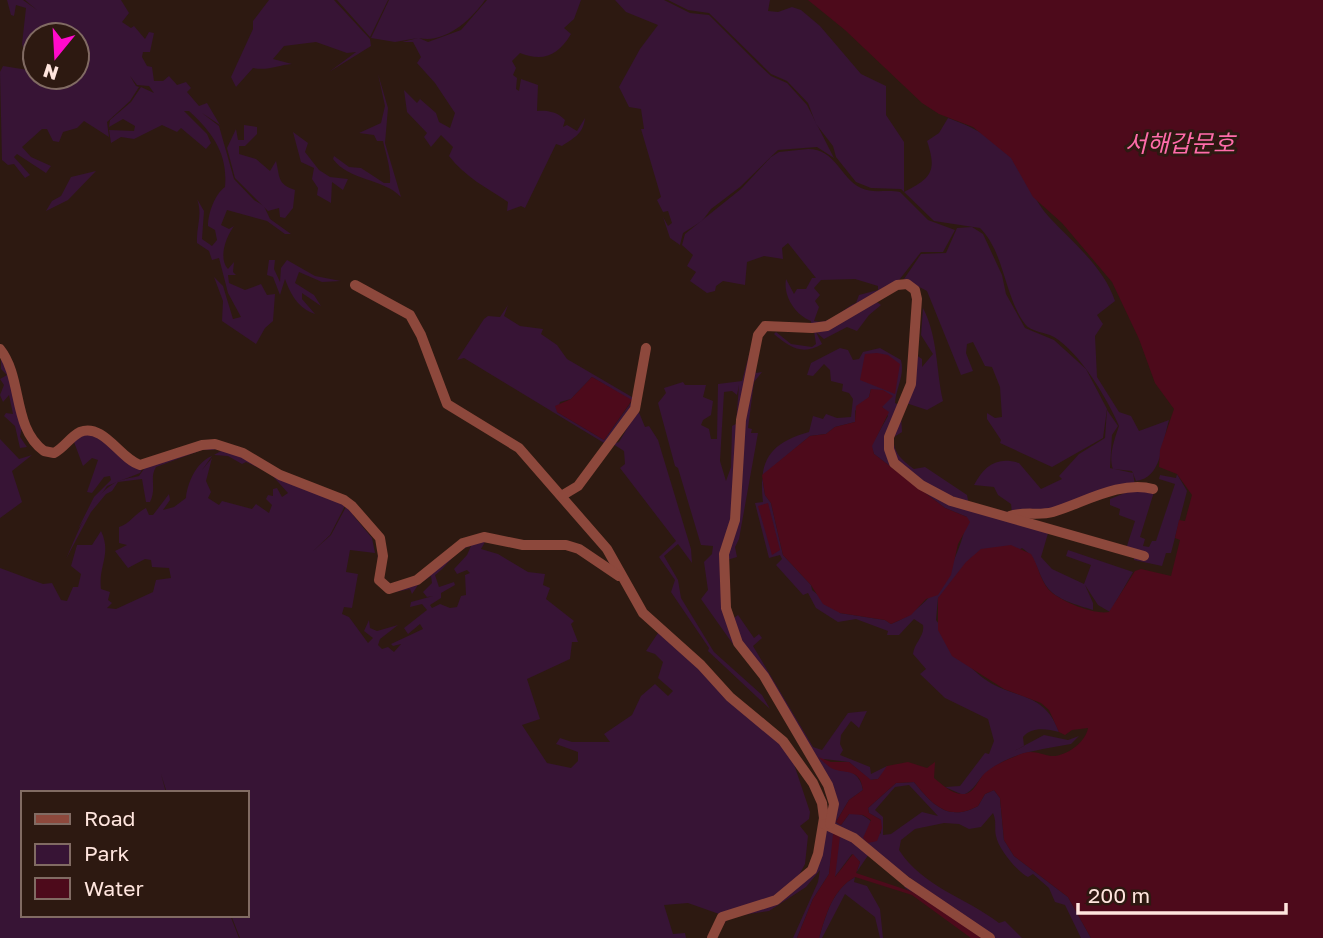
<svg xmlns="http://www.w3.org/2000/svg" width="1323" height="938" viewBox="0 0 1323 938" font-family="'Golos Text','Noto Sans KR',sans-serif">
<rect width="100%" height="100%" fill="#2d1911"/>
<g fill="#371435" fill-rule="evenodd">
<path d="M 7,0 L 23,0 L 37,10 L 25,0 L 121,0 L 129,13 L 122,22 L 131,28 L 134,26 L 145,39 L 149,32 L 154,33 L 150,52 L 143,52 L 142,57 L 147,66 L 152,67 L 154,81 L 163,81 L 169,76 L 177,85 L 186,82 L 191,88 L 187,92 L 199,106 L 207,103 L 220,125 L 202,113 L 219,126 L 234,179 L 254,200 L 264,206 L 270,219 L 291,234 L 285,234 L 267,221 L 227,210 L 221,225 L 229,229 L 234,226 C 226,237 218,258 228,269 L 234,262 L 233,272 L 236,275 L 228,275 L 229,283 L 245,290 L 261,284 L 267,295 L 275,294 L 273,321 L 265,328 L 256,344 L 222,321 L 223,301 L 214,277 L 223,286 L 233,319 L 241,317 L 228,293 L 219,258 L 212,260 L 209,251 L 197,243 C 196,227 203,215 197,199 L 204,211 L 202,239 L 212,246 L 217,240 L 215,230 L 208,226 C 208,213 215,194 225,187 C 228,154 213,133 189,111 L 184,111 L 207,134 L 211,143 L 206,149 L 181,128 L 177,132 L 162,125 L 134,139 L 121,137 L 111,143 L 109,130 L 134,131 L 135,126 L 123,119 L 109,127 L 110,120 L 131,102 L 141,87 L 154,93 L 149,86 L 137,85 L 130,76 L 136,86 L 139,87 L 130,101 L 107,122 L 109,137 L 84,121 L 77,128 L 63,132 L 59,142 L 53,141 L 47,129 L 42,129 L 22,147 L 31,157 L 51,166 L 46,173 L 17,154 L 14,157 L 30,175 L 25,178 L 14,164 L 8,165 L 2,160 L 0,72 L 3,66 L 28,70 L 32,64 L 31,52 L 24,50 L 22,44 L 26,8 L 16,5 L 14,16 L 11,15 ZM 35,35 L 77,35 L 77,77 L 35,77 Z"/>
<path d="M 269,0 L 334,0 L 370,39 L 371,46 L 329,72 L 356,52 L 347,53 L 316,42 L 284,46 L 273,59 L 292,64 C 278,65 268,71 253,68 L 236,87 L 231,77 L 253,29 L 253,21 Z"/>
<path d="M 337,0 L 388,0 L 370,37 Z"/>
<path d="M 389,0 L 485,0 C 471,20 445,44 419,38 L 428,42 L 461,30 L 487,0 L 581,0 L 574,19 L 564,28 L 571,34 C 558,56 543,62 520,53 L 512,61 L 516,68 L 513,75 L 517,78 L 516,89 L 519,91 L 521,79 L 538,85 L 537,111 C 547,110 558,112 565,120 L 563,127 L 567,125 L 577,131 L 585,118 C 583,135 573,138 562,146 L 556,144 L 525,208 L 521,206 L 507,211 L 508,202 C 487,188 465,177 449,156 L 453,147 L 441,135 L 431,147 L 424,137 L 427,133 L 407,112 L 404,90 L 417,103 L 420,99 L 436,113 L 439,122 L 450,128 L 455,113 L 435,83 L 417,63 L 421,57 L 413,42 L 402,42 L 418,38 L 395,42 L 371,38 Z"/>
<path d="M 615,0 L 664,0 L 690,13 L 709,15 L 758,64 L 771,76 L 787,83 L 807,105 L 834,158 L 817,147 L 778,150 L 740,187 L 711,209 L 702,221 L 683,233 L 680,245 L 670,238 L 663,217 L 668,226 L 672,223 L 668,211 L 663,212 L 657,200 L 661,197 L 641,129 L 644,129 L 641,109 L 629,107 L 619,87 L 640,49 L 658,25 L 626,12 Z"/>
<path d="M 668,0 L 770,0 L 768,11 L 778,12 L 792,7 L 801,10 L 820,26 L 861,74 L 886,86 L 886,115 L 904,142 L 904,192 C 932,178 937,171 927,141 L 939,133 L 948,118 C 970,126 997,138 1012,158 C 1025,177 1034,200 1049,217 C 1072,242 1104,267 1115,301 L 1097,315 L 1103,324 L 1095,336 L 1097,377 L 1119,412 L 1131,416 L 1139,431 L 1169,420 C 1162,443 1162,478 1136,481 L 1132,471 L 1113,469 C 1108,456 1115,438 1119,426 C 1107,398 1080,353 1054,337 C 1045,332 1031,332 1025,324 C 1004,296 1005,253 980,228 L 934,221 L 901,189 L 871,188 L 856,182 L 836,157 L 833,146 L 816,124 L 808,103 L 787,81 L 771,74 L 709,13 L 688,10 Z"/>
<path d="M 378,74 L 388,108 L 385,143 L 401,197 C 383,178 349,181 333,159 L 334,156 L 349,167 L 361,168 L 384,183 L 390,183 C 391,168 386,155 383,141 L 377,141 L 374,135 L 359,133 L 381,123 L 385,106 Z"/>
<path d="M 244,125 L 257,127 L 257,134 L 245,146 L 239,146 L 239,154 L 256,159 L 270,171 L 276,161 C 280,177 277,184 295,190 L 293,208 L 285,218 L 280,217 L 279,208 L 268,211 L 235,178 L 227,148 L 236,129 L 238,140 L 244,140 Z"/>
<path d="M 293,132 L 308,143 L 305,152 L 319,170 L 330,177 L 348,179 L 343,190 L 332,182 L 331,203 L 317,195 L 318,188 L 312,179 L 314,168 L 301,162 Z"/>
<path d="M 808,149 C 836,149 840,178 861,188 C 873,194 887,189 900,192 L 928,220 L 955,230 L 943,252 L 921,252 L 896,284 L 839,320 L 811,327 L 811,321 C 795,315 783,296 786,279 L 794,294 L 797,289 L 806,289 L 812,278 L 816,278 L 788,243 L 782,248 L 783,259 L 764,256 L 747,262 L 745,285 L 723,281 L 716,286 L 715,291 L 707,293 L 690,281 L 696,272 L 687,266 L 693,255 L 682,245 L 685,234 L 741,189 L 771,157 L 779,152 ZM 855,279 L 878,286 L 878,290 L 859,295 L 856,303 C 841,309 832,325 814,321 L 819,307 L 815,301 L 820,295 L 814,288 L 821,280 Z"/>
<path d="M 96,171 L 68,200 L 46,211 L 52,201 L 61,196 L 71,177 Z"/>
<path d="M 972,227 L 983,234 L 1002,275 L 1006,294 L 1025,328 L 1054,340 L 1086,369 L 1107,409 L 1103,438 L 1052,467 L 1000,443 L 1001,440 L 987,419 L 987,413 L 995,418 L 1002,417 L 1000,387 L 992,367 L 985,366 L 973,342 L 967,344 L 966,353 L 973,371 L 961,375 L 927,291 L 904,279 L 921,254 L 946,253 L 957,228 Z"/>
<path d="M 269,260 L 275,260 L 274,269 L 280,282 L 281,268 L 287,260 L 315,276 L 341,281 L 322,282 L 299,272 L 295,283 L 314,295 L 321,306 L 302,293 L 302,299 L 315,314 C 298,308 291,295 285,279 L 280,295 L 273,277 L 267,275 Z"/>
<path d="M 877,302 L 881,305 L 869,315 L 857,331 L 847,327 L 824,339 L 816,332 L 822,344 C 803,356 789,347 774,334 L 776,332 L 791,344 L 812,347 L 816,344 L 814,331 Z"/>
<path d="M 508,305 L 504,316 L 520,326 L 543,329 L 541,334 L 557,345 L 567,359 L 637,400 L 604,443 L 464,358 L 457,360 L 484,319 L 488,316 L 500,317 ZM 592,377 L 632,401 L 604,440 L 557,412 L 560,402 L 571,399 Z"/>
<path d="M 923,308 C 938,337 936,370 943,401 L 927,410 L 906,403 L 916,355 L 922,359 L 922,367 L 933,354 L 921,335 Z"/>
<path d="M 840,348 L 848,350 L 853,360 L 859,359 L 863,352 L 880,348 L 901,360 C 905,375 896,388 895,403 L 901,406 L 888,453 L 933,495 L 1049,530 L 1041,557 L 1052,569 L 1084,584 L 1091,565 L 1066,556 L 1068,550 L 1133,572 L 1110,612 L 1098,605 L 1085,585 L 1093,603 L 1093,610 C 1078,605 1056,600 1047,587 C 1037,573 1038,559 1022,548 L 938,598 L 936,620 C 949,637 961,659 977,673 C 1007,701 1043,687 1059,732 C 1047,729 1032,726 1023,737 L 1024,746 L 1014,751 L 1044,735 L 1068,740 L 1079,736 L 1071,744 C 1041,750 1014,751 987,772 C 977,780 975,790 963,795 L 945,787 L 960,786 L 985,753 L 989,754 L 994,741 L 988,719 L 945,698 L 920,674 L 926,669 L 913,654 C 914,643 925,636 923,625 L 914,619 L 899,635 L 887,635 L 888,631 L 856,619 L 838,622 L 816,608 L 808,593 L 803,595 L 776,565 L 782,559 L 780,555 L 769,558 L 755,503 L 763,502 C 758,460 770,443 809,432 L 813,416 L 823,419 L 826,414 L 837,418 L 851,417 L 853,399 L 849,393 L 842,391 L 843,384 L 831,381 L 830,370 L 824,364 L 813,376 L 807,375 L 811,363 ZM 871,389 L 888,416 L 871,446 L 874,454 L 945,508 L 967,517 C 961,559 932,609 891,624 L 885,620 L 840,613 L 812,590 L 811,585 L 783,555 L 771,503 L 765,495 L 762,476 L 810,436 L 826,434 L 835,427 L 855,422 L 855,411 L 869,397 Z"/>
<path d="M 750,351 L 737,488 L 723,554 L 735,647 L 701,599 L 708,590 L 704,562 L 712,554 L 713,546 L 701,545 L 678,468 L 675,466 L 658,403 L 666,393 L 664,388 L 683,382 L 685,385 L 706,385 L 703,397 L 713,401 L 711,415 L 703,420 L 701,425 L 709,429 L 711,439 L 717,439 L 718,384 L 742,381 ZM 739,385 L 736,424 L 732,426 L 731,467 L 726,481 L 720,461 L 724,392 L 732,391 L 737,395 Z"/>
<path d="M 1,356 C 26,372 11,455 55,455 C 65,449 72,438 82,434 C 108,425 119,468 144,466 L 140,473 L 107,486 L 78,529 L 94,497 L 111,480 L 110,476 L 104,477 L 92,493 L 87,492 L 98,460 L 92,458 L 83,466 L 74,442 L 58,455 L 46,456 L 35,448 L 22,426 L 20,437 L 27,447 L 20,448 L 15,426 L 4,416 L 6,413 L 13,414 L 9,395 L 3,402 L 0,395 L 4,385 L 0,379 L 7,375 L 1,369 Z"/>
<path d="M 755,368 L 756,373 L 762,372 L 754,382 L 748,428 L 752,429 L 751,433 L 758,433 L 739,539 L 735,547 L 737,557 L 727,560 L 741,436 Z"/>
<path d="M 638,410 L 645,427 L 649,426 L 658,440 L 691,549 L 692,563 L 678,544 L 664,556 L 678,580 L 681,598 L 714,652 L 762,695 L 770,709 L 708,651 L 709,648 L 671,592 L 675,580 L 659,557 L 676,541 L 620,468 L 625,464 L 624,451 L 613,444 L 619,442 Z"/>
<path d="M 1107,410 L 1118,426 L 1112,435 L 1110,468 L 1133,473 L 1135,485 L 1057,509 L 1013,513 L 971,503 L 1012,513 L 1011,504 L 998,495 L 994,487 L 974,485 C 984,466 997,456 1019,463 L 1041,489 L 1062,479 L 1059,476 L 1079,454 L 1105,438 Z"/>
<path d="M 901,415 L 902,432 L 894,437 C 892,452 903,461 914,469 L 925,467 L 967,495 L 969,505 L 934,492 L 895,461 L 891,438 Z"/>
<path d="M 0,439 L 19,459 L 32,455 L 12,471 L 22,502 L 0,518 Z"/>
<path d="M 203,447 L 217,450 L 202,450 L 156,467 C 149,478 157,488 150,502 L 146,502 L 142,479 L 118,482 L 112,491 L 106,494 L 91,512 L 66,559 C 77,535 89,499 113,484 C 120,479 131,478 139,476 L 146,466 Z"/>
<path d="M 226,448 L 281,478 L 346,504 L 330,535 L 312,552 L 331,535 L 347,505 C 383,526 380,547 378,583 C 401,614 455,543 479,539 L 485,542 L 481,549 L 498,554 L 528,572 L 545,574 L 543,585 L 550,588 L 546,599 L 574,621 L 571,624 L 578,642 L 572,642 L 570,659 L 527,679 L 540,719 L 522,725 L 547,763 L 571,768 L 578,761 L 578,752 L 556,744 L 560,738 L 572,742 L 610,742 L 604,734 L 632,715 L 641,696 L 655,684 L 668,696 L 673,691 L 658,678 L 663,662 L 655,654 L 646,651 L 658,633 L 664,633 L 746,713 L 782,742 L 813,786 L 823,812 L 819,846 L 810,870 L 776,899 L 722,915 L 688,903 L 664,905 L 673,934 L 685,933 L 686,938 L 240,938 L 231,915 L 247,915 L 247,793 L 167,793 L 161,774 L 166,793 L 23,793 L 23,915 L 230,915 L 239,938 L 0,938 L 0,568 L 43,584 L 52,583 L 61,600 L 67,601 L 73,587 L 78,587 L 81,574 L 71,566 L 77,545 L 92,545 L 101,531 C 112,554 98,566 101,589 L 110,592 L 108,600 L 112,603 L 107,608 L 116,609 L 153,592 L 156,580 L 171,578 L 169,568 L 152,567 L 151,560 L 145,559 L 128,568 L 115,551 L 127,545 L 119,543 L 119,527 C 130,524 135,513 146,508 L 149,515 L 153,515 L 169,494 L 170,500 L 163,510 L 174,507 L 186,498 C 187,484 196,462 212,456 L 202,470 L 212,458 L 206,481 L 211,492 L 208,498 L 219,505 L 222,501 L 252,509 L 256,504 L 269,513 L 272,505 L 266,499 L 268,495 L 273,496 L 273,489 L 277,488 L 282,497 L 288,493 L 270,473 L 246,462 L 242,464 L 228,456 L 214,455 ZM 353,510 C 385,542 377,542 377,583 C 385,595 397,592 410,589 L 412,594 L 418,585 L 431,576 L 432,583 L 423,592 L 427,597 L 433,596 L 411,602 L 410,607 L 422,604 L 427,610 L 404,628 L 408,634 L 420,624 L 423,629 L 391,644 L 393,646 L 401,644 L 394,652 L 388,647 L 382,649 L 378,645 L 380,639 L 398,625 L 377,631 L 370,628 L 369,620 L 364,631 L 373,638 L 368,643 L 349,617 L 342,614 L 344,607 L 352,608 L 358,574 L 346,572 L 350,550 L 375,553 L 372,538 L 353,515 ZM 471,546 L 467,555 L 454,569 L 457,574 L 467,570 L 470,573 L 465,575 L 466,595 L 461,596 L 457,607 L 450,608 L 440,604 L 432,608 L 430,605 L 441,598 L 441,593 L 455,585 L 454,582 L 439,587 L 435,575 C 447,567 455,550 471,546 ZM 791,755 C 801,768 812,782 817,798 C 828,824 819,866 795,883 L 805,864 L 808,836 L 800,826 L 809,819 L 810,812 Z"/>
<path d="M 1177,474 L 1187,491 L 1171,553 L 1166,553 L 1162,566 L 1134,560 L 1134,555 L 1126,549 L 1135,521 L 1119,515 L 1120,509 L 1110,505 L 1110,499 L 1137,488 L 1154,492 L 1140,537 L 1145,539 L 1143,546 L 1149,547 L 1152,541 L 1156,541 L 1175,484 L 1159,479 L 1160,475 L 1176,478 Z"/>
<path d="M 738,615 L 754,638 L 759,634 L 762,638 L 753,646 L 813,747 L 822,750 L 848,713 L 867,711 L 859,728 L 851,721 L 841,735 L 840,744 L 843,750 L 840,755 L 870,767 L 871,774 L 887,766 L 887,769 L 878,779 L 870,780 L 849,762 L 824,759 L 824,762 C 841,769 860,769 863,790 L 849,800 L 836,822 L 841,825 L 849,814 C 865,811 872,822 881,834 L 881,820 L 869,813 L 868,808 L 896,783 L 914,782 C 933,805 948,822 978,806 L 985,794 L 994,790 L 1000,798 L 1004,840 L 1014,856 L 1068,897 L 1091,938 L 1081,938 L 1065,905 L 1055,902 L 1049,888 L 1033,874 L 1028,877 C 1017,872 998,848 996,836 C 994,828 997,822 993,813 L 981,827 L 969,829 L 959,824 L 944,823 L 915,829 L 901,840 L 899,850 C 923,887 965,897 999,923 L 1005,921 L 1022,938 L 994,938 L 835,824 L 835,801 L 744,652 L 734,618 ZM 909,785 L 938,816 L 922,812 L 891,834 L 883,835 L 883,817 L 875,810 L 895,787 Z"/>
<path d="M 826,825 L 859,843 L 904,881 L 988,938 L 982,938 L 905,888 L 903,882 L 869,854 L 856,873 L 860,862 L 852,854 L 834,878 L 839,836 L 834,834 L 829,874 L 813,899 L 797,938 L 793,938 L 818,882 L 820,870 L 806,887 L 769,911 L 729,917 L 713,938 L 723,919 L 770,905 L 796,888 L 817,863 Z"/>
<path d="M 855,877 L 854,882 L 867,886 L 880,909 L 883,938 L 880,938 L 875,917 L 845,894 L 822,938 L 819,938 C 826,914 833,889 855,877 Z"/>
</g>
<g fill="#4d0a1b">
<path d="M 808,0 L 1323,0 L 1323,938 L 1091,938 L 1068,897 L 1014,856 L 1004,840 L 1000,798 L 994,790 L 985,794 L 978,806 C 948,822 933,805 914,782 L 896,783 L 868,808 L 869,813 L 881,820 L 882,828 L 877,841 L 868,843 L 863,838 L 871,820 L 863,815 L 849,814 L 841,825 L 836,822 L 849,800 L 863,790 C 860,768 847,774 833,769 C 828,767 822,760 818,757 L 831,762 L 849,762 L 871,780 L 878,779 L 887,766 L 908,762 L 927,768 L 935,762 L 934,778 C 942,784 951,794 962,794 C 974,795 977,781 985,773 C 994,765 1012,757 1024,753 C 1035,750 1042,755 1051,756 C 1066,757 1086,742 1088,728 L 1072,730 L 1065,735 L 1059,732 L 1049,710 L 1041,703 L 1004,689 L 952,656 L 938,630 L 938,598 L 966,562 L 981,549 L 1011,545 L 1031,554 C 1038,565 1040,579 1048,589 C 1059,601 1094,615 1109,612 L 1135,571 L 1141,569 L 1171,576 L 1180,540 L 1175,538 L 1179,520 L 1185,521 L 1192,495 L 1177,474 L 1159,467 L 1160,450 L 1174,409 L 1155,383 L 1139,339 L 1112,282 L 1062,223 L 1033,197 L 1011,158 L 973,127 L 939,114 L 922,103 L 845,30 Z"/>
<path d="M 877,353 L 888,355 L 900,364 L 895,394 L 860,380 L 865,354 Z"/>
<path d="M 592,377 L 632,400 L 604,440 L 557,412 L 555,406 L 571,399 Z"/>
<path d="M 871,389 L 883,390 L 893,396 L 882,407 L 889,412 L 872,446 L 874,454 L 945,508 L 967,517 L 970,522 L 958,544 L 951,575 L 938,595 L 926,599 L 911,615 L 891,624 L 885,620 L 840,613 L 823,604 L 811,585 L 783,555 L 771,503 L 765,495 L 762,475 L 810,436 L 826,434 L 835,427 L 855,422 L 856,406 L 869,397 Z"/>
<path d="M 768,503 L 780,550 L 772,555 L 758,506 Z"/>
<path d="M 833,834 L 840,836 L 835,877 L 853,854 L 860,862 L 856,873 L 913,892 L 982,938 L 971,938 L 912,895 L 855,877 C 833,889 826,914 819,938 L 797,938 L 813,899 L 829,874 Z"/>
</g>
<g fill="none" stroke-linecap="round" stroke-linejoin="round">
<g stroke="#8d483c" stroke-width="10">
<path d="M 355,285 L 410,315 L 421,335 L 447,404 L 519,448 L 607,549 L 643,613 L 701,665 L 730,697 L 783,741 L 813,783 L 822,803 L 824,818 L 818,854 L 812,870 L 776,900 L 722,917 L 712,938"/>
<path d="M 0,349 C 23,378 12,428 44,451 L 54,453 C 64,448 70,437 80,432 C 104,423 120,459 140,465 L 202,445 L 215,444 L 243,453 L 280,475 L 344,500 L 352,506 L 380,538 L 383,556 L 379,580 L 389,589 L 417,580 L 463,543 L 484,537 L 523,545 L 566,545 L 579,549 L 619,576"/>
<path d="M 563,495 L 578,486 L 635,409 L 646,348"/>
<path d="M 1010,516 C 1024,511 1039,516 1053,512 C 1083,503 1121,480 1153,489"/>
<path d="M 824,824 L 854,838 L 907,882 L 990,938"/>
<path d="M 830,824 L 834,804 L 828,785 L 764,676 L 738,643 L 726,608 L 724,554 L 735,520 L 741,420 L 758,335 L 765,326 L 812,328 L 827,326 L 897,285 L 907,284 L 915,290 L 917,299 L 911,384 L 889,437 L 889,449 L 894,463 L 921,485 L 951,501 L 1144,556"/>
</g>
</g>
<g text-anchor="middle" dominant-baseline="central" stroke-width="6" stroke-linejoin="round" paint-order="stroke">
<g font-size="24" font-style="italic" fill="#ff6caa" stroke="#2d1911">
<text x="1180" y="142">서해갑문호</text>
</g>
</g>
<rect x="21" y="791" width="228" height="126" fill="#2d1911" stroke="#816b63" stroke-width="2"/>
<rect x="35" y="814" width="35" height="10" fill="#8d483c" stroke="#816b63" stroke-width="2"/>
<text x="84" y="826" font-size="21" fill="#ffe5de">Road</text>
<rect x="35" y="844" width="35" height="21" fill="#371435" stroke="#816b63" stroke-width="2"/>
<text x="84" y="861" font-size="21" fill="#ffe5de">Park</text>
<rect x="35" y="878" width="35" height="21" fill="#4d0a1b" stroke="#816b63" stroke-width="2"/>
<text x="84" y="896" font-size="21" fill="#ffe5de">Water</text>
<g transform="translate(56 56) rotate(198)"><circle r="33" fill="#2d1911" stroke="#816b63" stroke-width="2"/>
<path d="M0-5L12 26L0 18L-12 26Z" fill="#ff0acb"/>
<text y="-10" font-size="19" font-weight="bold" text-anchor="middle" fill="#ffe5de">N</text>
</g>
<path d="M1078 903v10h208v-10" fill="none" stroke="#ffe5de" stroke-width="3.5"/>
<text x="1088" y="903" font-size="21" fill="#ffe5de" stroke="#2d1911" stroke-width="5" paint-order="stroke">200 m</text>
</svg>
